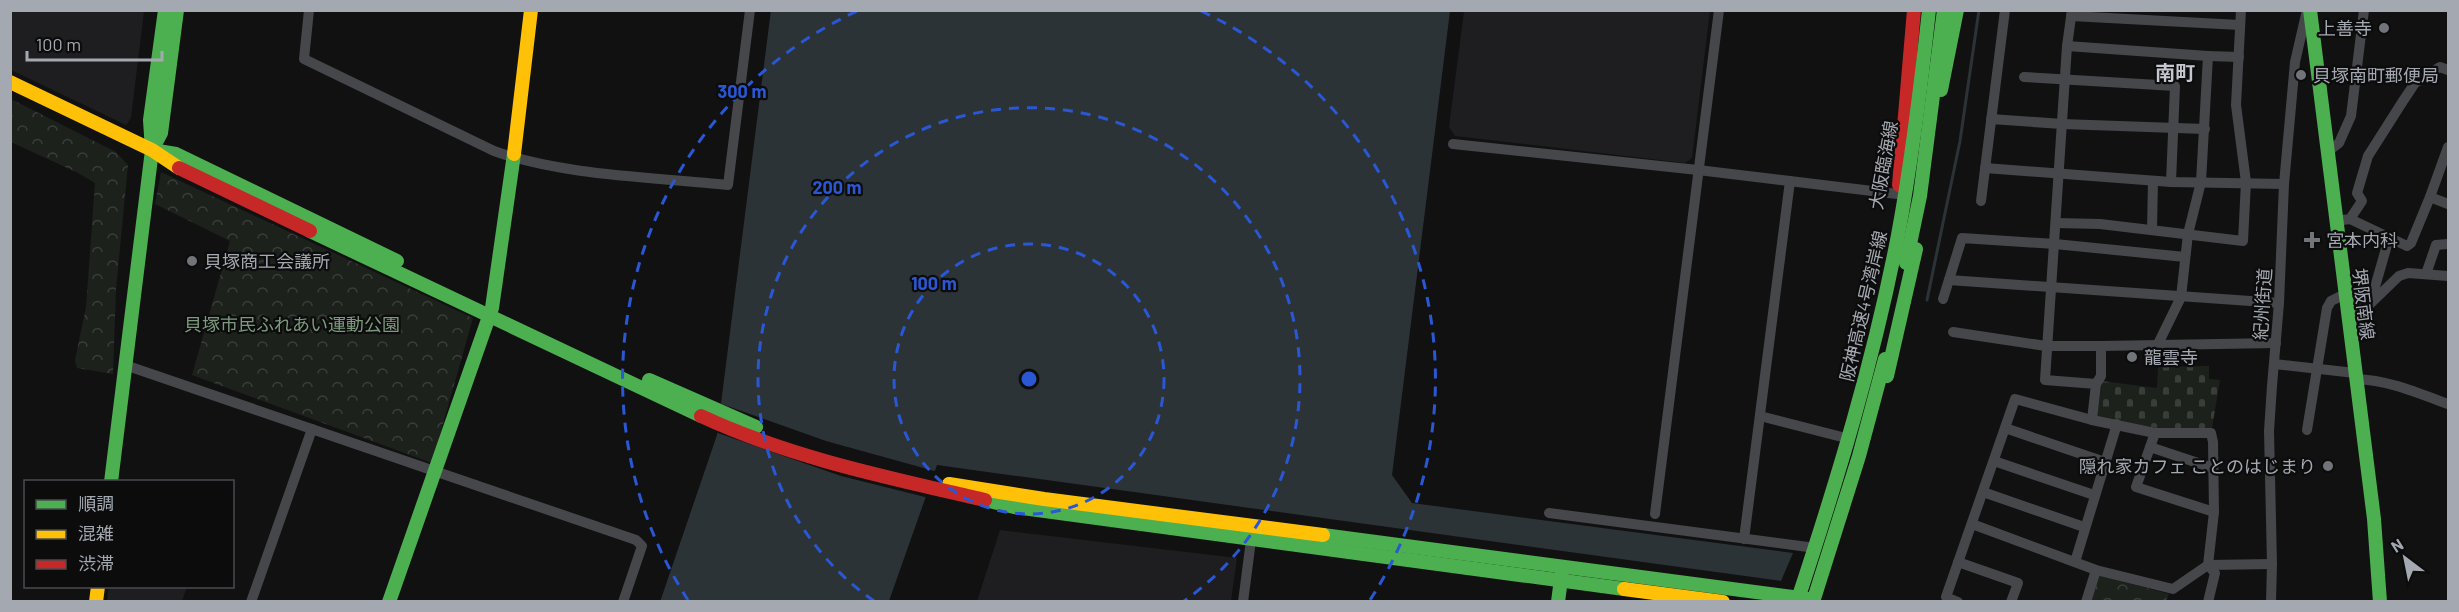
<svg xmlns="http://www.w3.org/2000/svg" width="2459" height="612" viewBox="0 0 2459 612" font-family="Barlow,'Noto Sans JP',sans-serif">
<defs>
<pattern id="cemetery-stones" width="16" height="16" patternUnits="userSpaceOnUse" patternTransform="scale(1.5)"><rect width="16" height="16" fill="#1c211c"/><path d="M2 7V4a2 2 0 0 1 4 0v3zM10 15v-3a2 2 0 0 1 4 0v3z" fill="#3a3e3b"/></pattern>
<pattern id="park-crowns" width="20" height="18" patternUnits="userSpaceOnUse" patternTransform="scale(1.5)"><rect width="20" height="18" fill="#1c211c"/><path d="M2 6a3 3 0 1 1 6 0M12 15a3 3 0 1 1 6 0" fill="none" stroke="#3a3e3b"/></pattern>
</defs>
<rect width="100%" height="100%" fill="#111112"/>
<g fill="#1e1e20">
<path d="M 10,11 L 144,11 L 131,118 L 126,125 L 11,70 Z"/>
<path d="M 1464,11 L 1710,11 L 1692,158 L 1685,163 L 1455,136 L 1449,127 Z"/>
<path d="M 1000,530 L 1237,558 L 1231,601 L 977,601 Z"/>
<path d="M 109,587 L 109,586 L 187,587 L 182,601 L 107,601 Z"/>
</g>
<path fill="url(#cemetery-stones)" d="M 2209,366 L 2209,379 L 2220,380 L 2212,428 L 2157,428 L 2097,417 L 2102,381 L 2157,388 L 2158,367 Z"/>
<g fill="url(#park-crowns)">
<path d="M 11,99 L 116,152 L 128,165 L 116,289 L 113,374 L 77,368 L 75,360 L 86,307 L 95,183 L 78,173 L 11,142 Z"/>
<path d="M 161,172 L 473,318 L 432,463 L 192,375 L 230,241 L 155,204 Z"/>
<path d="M 2098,575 L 2169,594 L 2166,601 L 2090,602 Z"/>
</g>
<path fill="#2b3337" d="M 771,10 L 1450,11 L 1392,475 L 1412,503 L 1793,553 L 1781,581 L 937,465 L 889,601 L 660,602 L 717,435 Z"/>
<path fill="#111112" d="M 719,403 L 826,441 L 938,472 L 929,498 L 841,476 L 715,432 Z"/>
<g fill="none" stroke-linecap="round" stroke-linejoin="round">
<path stroke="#2b3337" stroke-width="3" d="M 1927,300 L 1960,141 L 1979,10"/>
<g stroke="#46474b" stroke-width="10">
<path d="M 309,10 L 304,59 L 494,151 C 564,176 654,177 728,185 L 750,10"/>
<path d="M 2072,10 L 2067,46 L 2045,380 L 2096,384 L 2092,420"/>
<path d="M 2071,16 L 2240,25"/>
<path d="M 2067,46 L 2208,56 L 2201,182 L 2188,234 L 2181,297 L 2157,346"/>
<path d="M 2208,56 L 2239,57"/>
<path d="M 2024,77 L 2175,86 L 2171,182"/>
<path d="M 1991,119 L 2062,124 L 2205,129"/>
<path d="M 1453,144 L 1698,170 L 1897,194"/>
<path d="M 2448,147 L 2430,197 L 2448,204"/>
<path d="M 2327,152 L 2339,143 L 2351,116 L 2364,10"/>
<path d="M 1985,168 L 2171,182 L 2284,184"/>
<path d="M 1981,201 L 2005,10"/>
<path d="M 2350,219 L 2407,246 L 2411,243 L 2430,197"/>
<path d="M 2335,221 L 2350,219 L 2362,201 L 2357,193 L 2368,156 L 2403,101 L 2415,83 L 2440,67 L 2448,70"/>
<path d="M 2056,223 L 2100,224 L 2243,241 L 2246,182 L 2236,105 L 2241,10"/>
<path d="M 2152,230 L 2153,181"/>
<path d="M 2426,274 L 2436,245 L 2448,244"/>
<path d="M 1949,280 L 2279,303"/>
<path d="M 1943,299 L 1962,238 L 2055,244 L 2185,257"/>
<path d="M 2371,301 L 2389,238"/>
<path d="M 2347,316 L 2370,304 L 2399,276 L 2408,273 L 2448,276"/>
<path d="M 1953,332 L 2046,346 L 2101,346"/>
<path d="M 2274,364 L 2355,373"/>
<path d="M 125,365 L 636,540 L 642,546 L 623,602"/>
<path d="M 2356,379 C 2388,380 2418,393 2448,404"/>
<path d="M 2096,384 L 2101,376 L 2101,346 L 2276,343"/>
<path d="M 1760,416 L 1842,437"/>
<path d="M 2005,428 L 2105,462"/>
<path d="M 2307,430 L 2327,308 L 2331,301 L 2345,294"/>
<path d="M 2155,433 L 2136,487 L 2214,512"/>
<path d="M 2150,447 L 2213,468"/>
<path d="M 1994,461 L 2094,495"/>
<path d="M 1983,492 L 2084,527"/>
<path d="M 1549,513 L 1808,547"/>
<path d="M 1655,514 L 1719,10"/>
<path d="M 1744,539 L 1790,181"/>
<path d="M 1958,562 L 2018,583 L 2011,602"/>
<path d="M 2075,562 L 2117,424"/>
<path d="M 2208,565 L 2272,564"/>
<path d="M 2208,565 L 2215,573 L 2208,602"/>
<path d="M 251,602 L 312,429"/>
<path d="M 1243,602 L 1251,540"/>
<path d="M 1958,602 L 1946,597 L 2015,399 L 2092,420 L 2155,433 L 2211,433 L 2213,442 L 2214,512 L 2208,565 L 2173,589 L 2096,570 L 1972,524"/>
<path d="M 2086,602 L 2096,570"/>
<path d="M 2271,602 L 2272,564 L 2269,431 L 2272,386 L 2279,303 L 2284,184 L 2295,62 L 2307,10"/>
</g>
<g stroke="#4caf50" stroke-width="14">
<path d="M 2310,10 L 2374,519 L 2380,602"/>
<path d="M 1941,90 L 1957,10"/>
<path d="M 153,148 L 161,133 L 177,10"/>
<path d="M 158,151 L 176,154 L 397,261"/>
<path d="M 310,231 L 701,416"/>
<path d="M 1887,376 L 1916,249"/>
<path d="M 649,380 L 756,427"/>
<path d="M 111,482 L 152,150 L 150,120 L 165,10"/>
<path d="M 985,500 L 1014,507 L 1624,589"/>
<path d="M 1323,535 L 1808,599"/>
<path d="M 389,602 L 492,308 L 514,154"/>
<path d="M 1558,602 L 1562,571"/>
</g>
<g stroke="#ffc107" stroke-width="14">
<path d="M 10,82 L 152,150 L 179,168"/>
<path d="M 514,154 L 531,10"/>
<path d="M 949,484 L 1044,499 L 1323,535"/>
<path d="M 1624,589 L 1723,602"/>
<path d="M 96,602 L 98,586"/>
</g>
<g stroke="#c62828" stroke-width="14">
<path d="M 179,168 L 310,231"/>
<path d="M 1899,185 L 1914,10"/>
<path d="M 701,416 C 791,458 890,478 985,500"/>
</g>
<g stroke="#4caf50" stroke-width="14">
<path d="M 1906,263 L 1920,196 L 1944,10"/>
<path d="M 1797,602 C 1837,481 1874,360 1898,235 C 1912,160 1921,85 1929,10"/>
<path d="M 1813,602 L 1859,456 L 1885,359"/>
</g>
</g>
<g fill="none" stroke="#2a57d4" stroke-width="3" stroke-dasharray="10 8">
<circle cx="1029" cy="379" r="135"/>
<path d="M874 601A271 271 0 1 1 1184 601"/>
<path d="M688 600A406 406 0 0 1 857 11M1201 11A406 406 0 0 1 1370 600"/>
</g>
<g fill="#717479" stroke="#0c0c0d" stroke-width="2">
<circle cx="2384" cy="28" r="6"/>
<circle cx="2301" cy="75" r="6"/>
<path d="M2309 231h6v6h6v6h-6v6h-6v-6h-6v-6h6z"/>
<circle cx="192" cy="261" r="6"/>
<circle cx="2132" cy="357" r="6"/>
<circle cx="2328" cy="466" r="6"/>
</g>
<g text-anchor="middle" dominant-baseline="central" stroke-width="4.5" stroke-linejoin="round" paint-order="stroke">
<g font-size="18" fill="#a4a9b1" stroke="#0c0c0d" text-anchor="start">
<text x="2372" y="28" text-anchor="end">上善寺</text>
<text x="2313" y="75">貝塚南町郵便局</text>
<text x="2326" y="240">宮本内科</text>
<text x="204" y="261">貝塚商工会議所</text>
<text x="2144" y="357">龍雲寺</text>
<text x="2316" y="466" text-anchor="end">隠れ家カフェ ことのはじまり</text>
</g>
<g font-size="18" fill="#a4a9b1" stroke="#0c0c0d">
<text transform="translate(1883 165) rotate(-80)">大阪臨海線</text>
<text transform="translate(2262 304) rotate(-86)">紀州街道</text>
<text transform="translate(2364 304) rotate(83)">堺阪南線</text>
<text transform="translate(1863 306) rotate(-77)">阪神高速4号湾岸線</text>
</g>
<g font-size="18" fill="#7d9a7e" stroke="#0c0c0d">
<text x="292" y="324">貝塚市民ふれあい運動公園</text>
</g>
<g font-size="20" font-weight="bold" fill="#c4c7ce" stroke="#0c0c0d">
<text x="2175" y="72">南町</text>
</g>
</g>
<circle cx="1029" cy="379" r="9" fill="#2a57d4" stroke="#0c0c0d" stroke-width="3"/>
<g font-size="18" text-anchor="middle" font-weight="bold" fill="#2a57d4" stroke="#0c0c0d" stroke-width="4.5" stroke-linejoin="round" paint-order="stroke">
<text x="742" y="98">300 m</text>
<text x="837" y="194">200 m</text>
<text x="934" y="290">100 m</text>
</g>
<rect width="2459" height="612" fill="none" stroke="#a4a9b1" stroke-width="24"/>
<rect x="24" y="480" width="210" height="108" fill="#0c0c0d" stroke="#494b4f" stroke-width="1.5"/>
<rect x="36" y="500" width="30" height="9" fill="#4caf50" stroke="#494b4f" stroke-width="1.5"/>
<text x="78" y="510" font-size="18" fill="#a4a9b1">順調</text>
<rect x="36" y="530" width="30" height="9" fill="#ffc107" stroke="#494b4f" stroke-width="1.5"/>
<text x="78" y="540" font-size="18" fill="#a4a9b1">混雑</text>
<rect x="36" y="560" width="30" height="9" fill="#c62828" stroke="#494b4f" stroke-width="1.5"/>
<text x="78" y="570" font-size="18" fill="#a4a9b1">渋滞</text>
<g transform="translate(2405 558) rotate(328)" stroke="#0c0c0d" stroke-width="4.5" paint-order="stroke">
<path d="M0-4.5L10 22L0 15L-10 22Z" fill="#a4a9b1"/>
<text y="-9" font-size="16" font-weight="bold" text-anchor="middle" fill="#a4a9b1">N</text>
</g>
<path d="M27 51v9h135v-9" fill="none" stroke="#a4a9b1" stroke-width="3"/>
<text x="36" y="51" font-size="18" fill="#a4a9b1" stroke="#0c0c0d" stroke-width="4.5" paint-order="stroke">100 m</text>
</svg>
